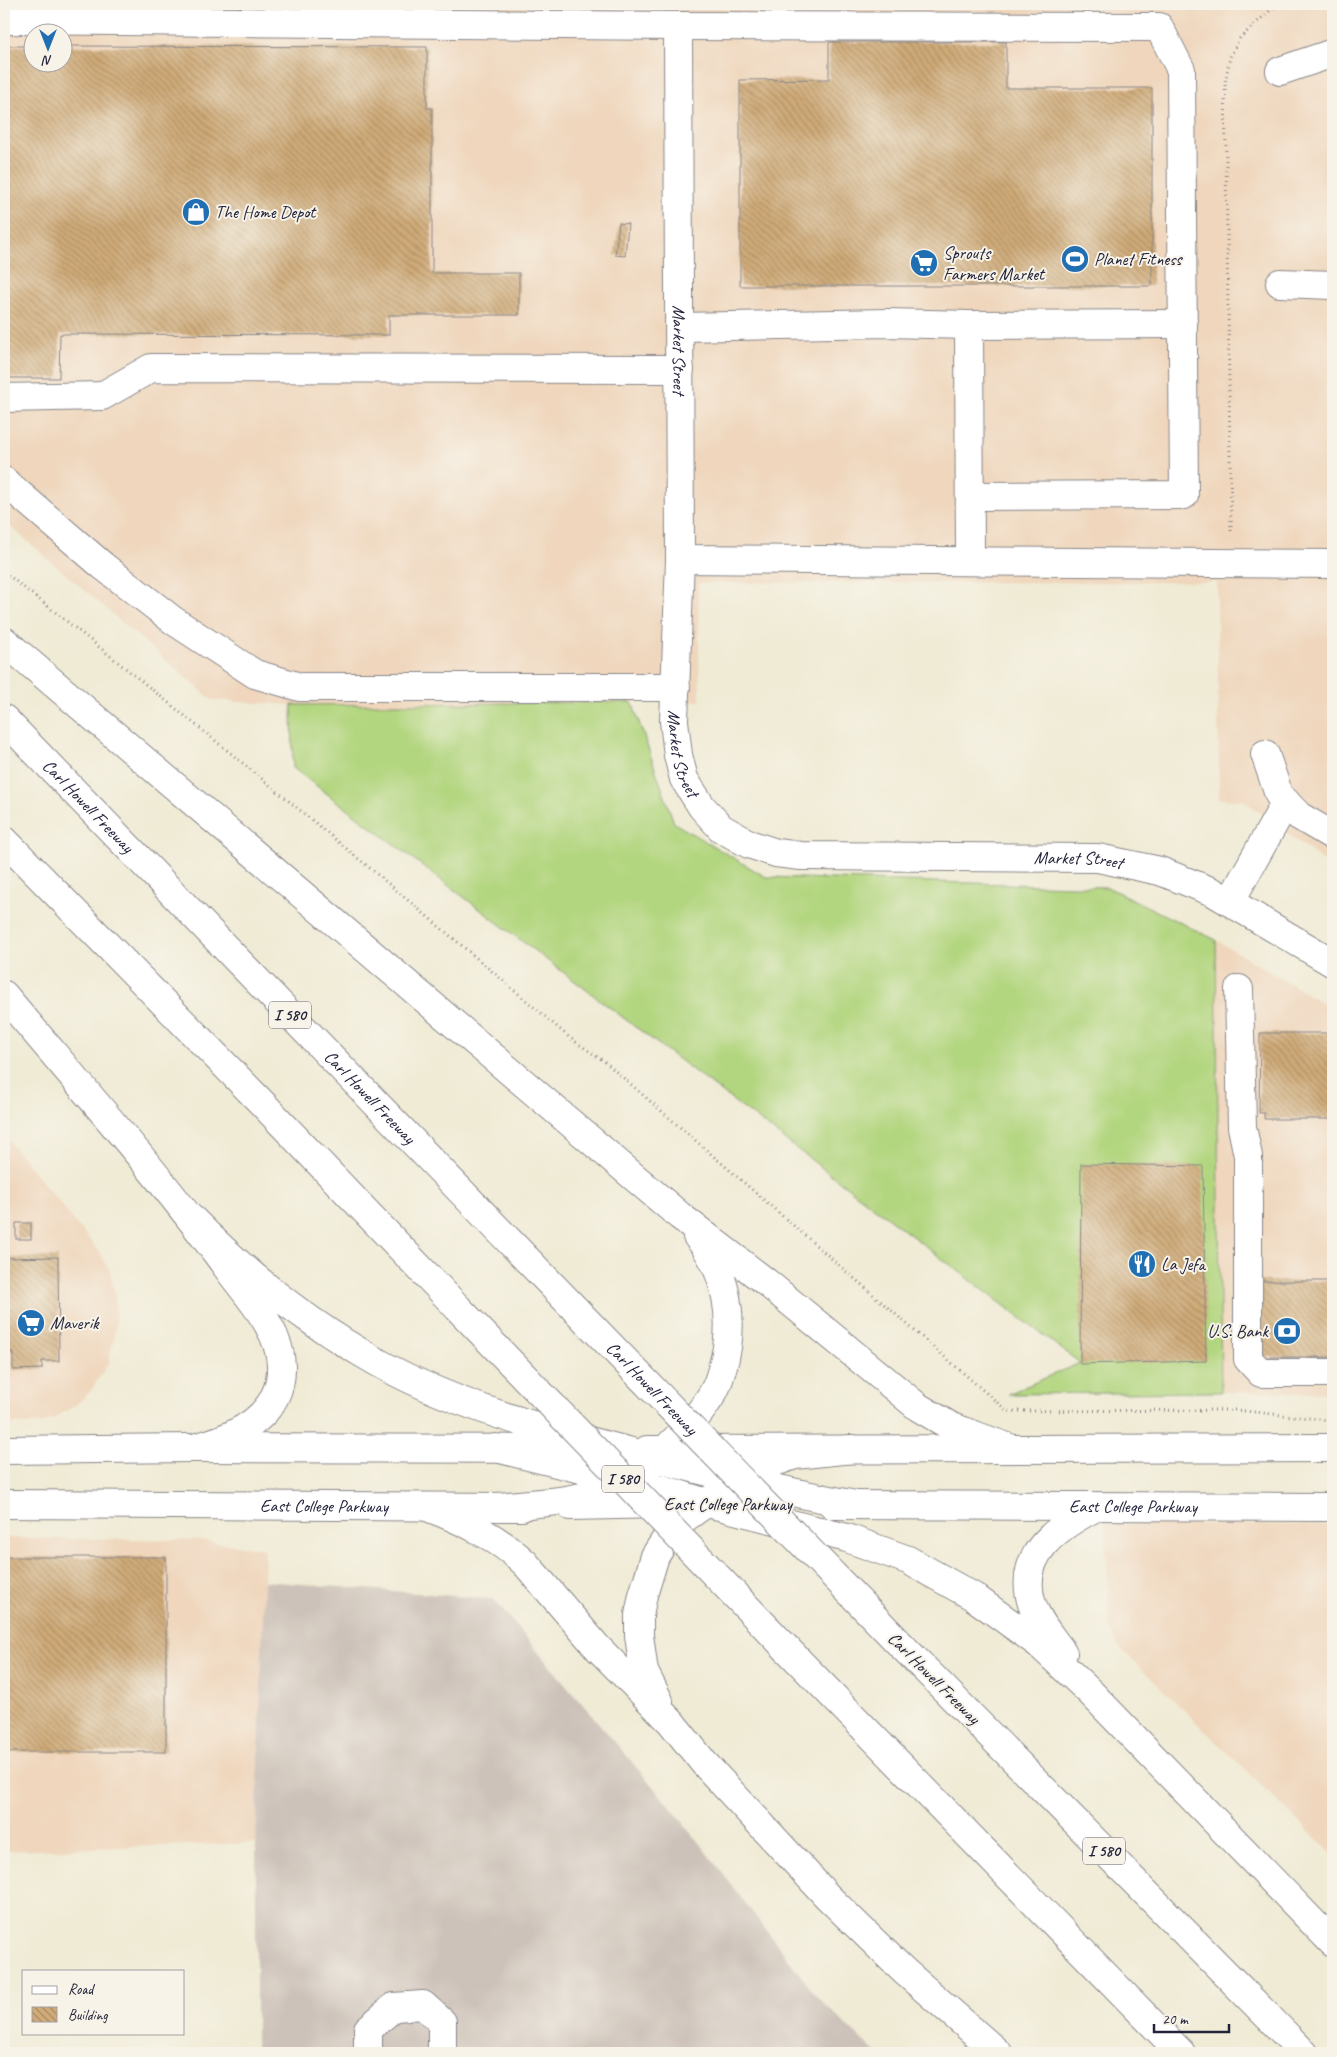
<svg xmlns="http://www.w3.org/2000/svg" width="1337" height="2057" viewBox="0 0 1337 2057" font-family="Caveat,sans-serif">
<defs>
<pattern id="building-back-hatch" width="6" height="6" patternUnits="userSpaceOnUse" patternTransform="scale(1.25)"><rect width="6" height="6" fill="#d0ab78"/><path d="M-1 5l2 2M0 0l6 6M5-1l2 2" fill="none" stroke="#a88b64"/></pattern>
</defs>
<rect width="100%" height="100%" fill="#f7f3e8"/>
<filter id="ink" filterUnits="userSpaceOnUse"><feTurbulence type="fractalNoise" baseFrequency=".02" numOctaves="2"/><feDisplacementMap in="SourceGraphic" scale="10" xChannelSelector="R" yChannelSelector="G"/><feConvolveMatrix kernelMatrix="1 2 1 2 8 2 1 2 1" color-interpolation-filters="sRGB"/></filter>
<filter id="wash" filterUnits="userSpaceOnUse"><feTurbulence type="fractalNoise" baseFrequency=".0096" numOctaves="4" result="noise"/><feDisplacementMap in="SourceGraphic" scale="20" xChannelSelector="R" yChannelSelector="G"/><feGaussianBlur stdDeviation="1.12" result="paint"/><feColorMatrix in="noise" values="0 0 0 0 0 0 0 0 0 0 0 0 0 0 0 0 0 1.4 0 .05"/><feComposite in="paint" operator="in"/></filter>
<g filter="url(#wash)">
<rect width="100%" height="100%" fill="#f0ebd5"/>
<g fill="#efd6bc" fill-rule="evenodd">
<path d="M 4,4 L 1207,4 L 1211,7 L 1256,4 L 1333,4 L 1333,868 L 1243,800 L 1219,799 L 1217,582 L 698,583 L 700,701 L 292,705 L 212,700 L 4,521 ZM 32,32 L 62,32 L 62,62 L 32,62 Z"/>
<path d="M 1216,940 L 1333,1009 L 1333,1393 L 1221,1392 Z"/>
<path d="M 4,1135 L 100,1253 L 110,1271 L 115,1293 L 116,1325 L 109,1362 L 90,1392 L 78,1403 L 54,1419 L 41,1424 L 4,1424 Z"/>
<path d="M 1105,1523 L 1333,1525 L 1333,1855 L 1118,1646 L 1111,1631 L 1109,1617 Z"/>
<path d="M 4,1538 L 199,1540 L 265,1549 L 256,1843 L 4,1851 Z"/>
</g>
<path fill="#cdc2b9" d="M 264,1581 L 493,1599 L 683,1822 L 818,1998 L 876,2053 L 256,2053 L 256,1843 Z"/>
<path fill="#b2d67f" stroke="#6a7c5d" d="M 632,702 L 674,823 L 766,877 L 1107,887 L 1216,940 L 1221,1392 L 1008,1394 L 1080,1363 L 293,768 L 292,705 Z"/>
<g id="blocks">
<g fill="url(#building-back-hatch)">
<path d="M 829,42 L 1006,42 L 1006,88 L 1152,88 L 1152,286 L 740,286 L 740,80 L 829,79 Z"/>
<path d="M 4,46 L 32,46 L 32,62 L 62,62 L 62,46 L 427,47 L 427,108 L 432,108 L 432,273 L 519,273 L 519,315 L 389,315 L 389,335 L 60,334 L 59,378 L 4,378 Z"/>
<path d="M 619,223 L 628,224 L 625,256 L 615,255 Z"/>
<path d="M 1260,1033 L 1333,1033 L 1333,1119 L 1264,1119 L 1264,1113 L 1259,1113 Z"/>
<path d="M 1081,1164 L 1203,1166 L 1206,1361 L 1080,1364 Z"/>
<rect x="16" y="1223" width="15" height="16"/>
<path d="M 58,1257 L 59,1361 L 42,1361 L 42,1369 L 13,1370 L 13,1352 L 4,1352 L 4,1258 Z"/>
<path d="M 1259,1281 L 1333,1281 L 1333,1357 L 1238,1357 Z"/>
<path d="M 4,1557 L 166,1557 L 166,1752 L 8,1752 L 8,1757 L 4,1757 Z"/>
</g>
</g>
</g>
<g filter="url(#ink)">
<use href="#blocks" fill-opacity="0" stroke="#898688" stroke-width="1"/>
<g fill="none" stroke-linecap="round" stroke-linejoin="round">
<defs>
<g id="minor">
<path d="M 4,20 L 678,26 L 1159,27 L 1181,70 L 1184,495 L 970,496"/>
<path id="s1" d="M 678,26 L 680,559 L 674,721 L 678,755 L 684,779 L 702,807 L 721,828 L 749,844 L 776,853 L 801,856 L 1098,858 L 1160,871 L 1213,892 L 1333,963"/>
<path d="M 1280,71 L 1333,53"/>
<path d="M 1280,283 L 1333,285"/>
<path d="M 969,325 L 1183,324"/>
<path d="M 680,327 L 888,323 L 969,325 L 970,561"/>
<path d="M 4,398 L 102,396 L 151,368 L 680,369"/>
<path d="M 4,481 L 103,566 L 174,621 L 255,674 L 300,687 L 676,687"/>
<path d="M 680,559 L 1333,564"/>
<path d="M 1265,754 L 1279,795 L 1299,816 L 1333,836"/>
<path d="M 1230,902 L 1286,802"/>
<path d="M 1239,989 L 1242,1127 L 1248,1156 L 1248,1359 L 1261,1373 L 1333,1373"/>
<path d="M 368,2053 L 368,2029 L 394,2007 L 423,2005 L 442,2022 L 442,2053"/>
</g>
<g id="major">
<path d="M 4,1450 L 193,1448 L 602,1449"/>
<path d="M 647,1450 L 1333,1448"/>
<path id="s2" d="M 4,1504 L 522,1507"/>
<path id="s3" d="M 833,1505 L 1333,1507"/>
<path d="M 570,1506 L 665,1504"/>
</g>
<g id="highway">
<path d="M 4,641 L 680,1216 L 766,1282 L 918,1407 L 952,1427 L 1010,1448"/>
<path id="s4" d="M 4,719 L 576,1310"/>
<path d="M 4,840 L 261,1102 L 458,1308"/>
<path d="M 4,995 C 81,1087 161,1176 231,1273 C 250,1299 280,1330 281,1365 C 283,1416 235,1438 193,1448"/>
<path d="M 193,1220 C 247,1275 309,1324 377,1362 C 459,1408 553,1432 643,1455 C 714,1474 784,1492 856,1505"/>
<path d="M 496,1448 L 666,1490 L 707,1503 L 847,1538 L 908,1560 L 974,1597 L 1039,1644 L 1091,1693 L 1333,1943"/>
<path d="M 427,1507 C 464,1521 496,1536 525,1563 L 598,1648 L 671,1722 L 704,1763 L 828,1897 L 904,1971 L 998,2053"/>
<path d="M 498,1507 C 535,1503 575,1502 611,1489 C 629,1483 653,1463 666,1449 C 685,1430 701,1414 714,1391 C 718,1384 720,1376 722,1369 C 736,1324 728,1272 697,1236"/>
<path d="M 904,1648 L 1304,2053"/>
<path d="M 787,1649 L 1181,2053"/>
<path d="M 1063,1653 C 1052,1638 1038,1622 1032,1604 C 1016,1554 1059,1526 1096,1507"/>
<path d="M 659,1701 L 644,1672 L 639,1635 L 639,1615 L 643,1595 L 655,1556 L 675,1525 L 754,1469 L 795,1455 L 852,1449"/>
</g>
</defs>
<use href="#minor" stroke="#898688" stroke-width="30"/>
<use href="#major" stroke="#898688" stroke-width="30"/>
<use href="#highway" stroke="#898688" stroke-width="30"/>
<g stroke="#898688" stroke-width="3" stroke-dasharray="1 4" stroke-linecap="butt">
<path d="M 1231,531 L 1225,83 L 1230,57 L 1240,38 L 1277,4"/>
<path d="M 4,572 C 197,723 384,878 570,1038 L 605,1062 L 1007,1411 L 1236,1410 L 1328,1420"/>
</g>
<use href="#minor" stroke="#fff" stroke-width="28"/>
<use href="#major" stroke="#fff" stroke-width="28"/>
<use href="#highway" stroke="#fff" stroke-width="28"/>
<defs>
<g id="highway-bridge">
<path d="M 458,1308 L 787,1649"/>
<path id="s5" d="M 576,1310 L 904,1648"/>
</g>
</defs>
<use href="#highway-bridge" stroke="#898688" stroke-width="30" stroke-linecap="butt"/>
<use href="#highway-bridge" stroke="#fff" stroke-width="28"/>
</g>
</g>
<defs>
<symbol id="shop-disc" viewBox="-11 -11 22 22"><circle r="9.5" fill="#1f6fb2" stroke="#f7f3e8"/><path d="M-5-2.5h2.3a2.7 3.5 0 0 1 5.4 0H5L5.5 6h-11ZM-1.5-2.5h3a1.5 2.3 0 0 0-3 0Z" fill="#fff"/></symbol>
<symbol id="stadium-disc" viewBox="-11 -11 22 22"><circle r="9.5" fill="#1f6fb2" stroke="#f7f3e8"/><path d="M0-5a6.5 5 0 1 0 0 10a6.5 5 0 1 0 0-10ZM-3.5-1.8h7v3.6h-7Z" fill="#fff"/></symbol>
<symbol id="supermarket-disc" viewBox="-11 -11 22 22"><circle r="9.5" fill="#1f6fb2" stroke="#f7f3e8"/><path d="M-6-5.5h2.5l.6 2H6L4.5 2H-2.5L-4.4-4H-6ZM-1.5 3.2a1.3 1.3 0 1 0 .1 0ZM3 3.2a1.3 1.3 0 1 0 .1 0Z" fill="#fff"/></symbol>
<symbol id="restaurant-disc" viewBox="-11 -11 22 22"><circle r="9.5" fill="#1f6fb2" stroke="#f7f3e8"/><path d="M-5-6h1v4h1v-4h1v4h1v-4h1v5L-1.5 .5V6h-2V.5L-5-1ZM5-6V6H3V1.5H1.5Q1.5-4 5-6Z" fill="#fff"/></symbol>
<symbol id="bank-disc" viewBox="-11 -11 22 22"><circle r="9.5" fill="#1f6fb2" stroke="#f7f3e8"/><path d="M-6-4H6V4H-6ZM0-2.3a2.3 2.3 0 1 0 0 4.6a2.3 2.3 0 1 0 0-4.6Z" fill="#fff"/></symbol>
</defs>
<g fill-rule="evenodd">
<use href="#shop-disc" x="180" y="196" width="32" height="32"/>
<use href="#stadium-disc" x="1059" y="243" width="32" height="32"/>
<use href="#supermarket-disc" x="908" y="247" width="32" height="32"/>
<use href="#restaurant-disc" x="1126" y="1248" width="32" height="32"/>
<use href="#supermarket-disc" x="15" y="1307" width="32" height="32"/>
<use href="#bank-disc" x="1271" y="1315" width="32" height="32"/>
</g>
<g text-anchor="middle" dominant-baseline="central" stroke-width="4" stroke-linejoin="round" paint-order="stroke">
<g fill="#f7f3e8" stroke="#62616f" stroke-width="1">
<rect x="269" y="1001.5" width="42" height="27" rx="4"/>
<rect x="602" y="1465.5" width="42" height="27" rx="4"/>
<rect x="1083" y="1837.5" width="42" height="27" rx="4"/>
</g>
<g font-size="16" font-weight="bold" fill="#22223b">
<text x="290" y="1015">I 580</text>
<text x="623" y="1479">I 580</text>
<text x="1104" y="1851">I 580</text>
</g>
<g font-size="18" fill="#22223b" stroke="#f7f3e8" text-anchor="start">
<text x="215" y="212">The Home Depot</text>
<text x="943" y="253">Sprouts<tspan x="943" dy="21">Farmers Market</tspan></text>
<text x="1094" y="259">Planet Fitness</text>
<text x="1161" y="1264">La Jefa</text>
<text x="50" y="1323">Maverik</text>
<text x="1268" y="1331" text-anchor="end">U.S. Bank</text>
</g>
<g font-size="18" fill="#22223b" stroke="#f7f3e8">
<text stroke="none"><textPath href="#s1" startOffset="324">Market Street</textPath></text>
<text stroke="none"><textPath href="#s1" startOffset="729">Market Street</textPath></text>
<text stroke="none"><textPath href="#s4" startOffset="121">Carl Howell Freeway</textPath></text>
<text stroke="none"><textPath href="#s1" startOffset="1179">Market Street</textPath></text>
<text stroke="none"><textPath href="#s4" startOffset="526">Carl Howell Freeway</textPath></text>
<text stroke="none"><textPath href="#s5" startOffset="109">Carl Howell Freeway</textPath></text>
<text x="728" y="1504">East College Parkway</text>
<text stroke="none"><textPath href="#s2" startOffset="320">East College Parkway</textPath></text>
<text stroke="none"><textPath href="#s3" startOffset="300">East College Parkway</textPath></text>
<text transform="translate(934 1678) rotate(45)">Carl Howell Freeway</text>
</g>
</g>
<rect width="1337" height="2057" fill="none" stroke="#f7f3e8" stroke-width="20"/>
<rect x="22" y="1970" width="162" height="65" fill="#f7f3e8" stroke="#a29fa3"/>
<rect x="32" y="1986" width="25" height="8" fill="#ffffff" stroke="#a29fa3"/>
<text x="68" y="1994" font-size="15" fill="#22223b">Road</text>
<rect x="32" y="2007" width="25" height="15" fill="url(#building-back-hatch)" stroke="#a29fa3"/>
<text x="68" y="2020" font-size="15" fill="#22223b">Building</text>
<g transform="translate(48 48) rotate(180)"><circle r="24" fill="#f7f3e8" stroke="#a29fa3"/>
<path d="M0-4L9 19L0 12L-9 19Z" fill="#1f6fb2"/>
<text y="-8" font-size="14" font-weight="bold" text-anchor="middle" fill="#22223b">N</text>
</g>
<path d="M1154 2024v8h75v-8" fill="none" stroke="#22223b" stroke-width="2.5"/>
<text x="1162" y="2024" font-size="15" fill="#22223b" stroke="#f7f3e8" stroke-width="4" paint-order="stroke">20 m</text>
</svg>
